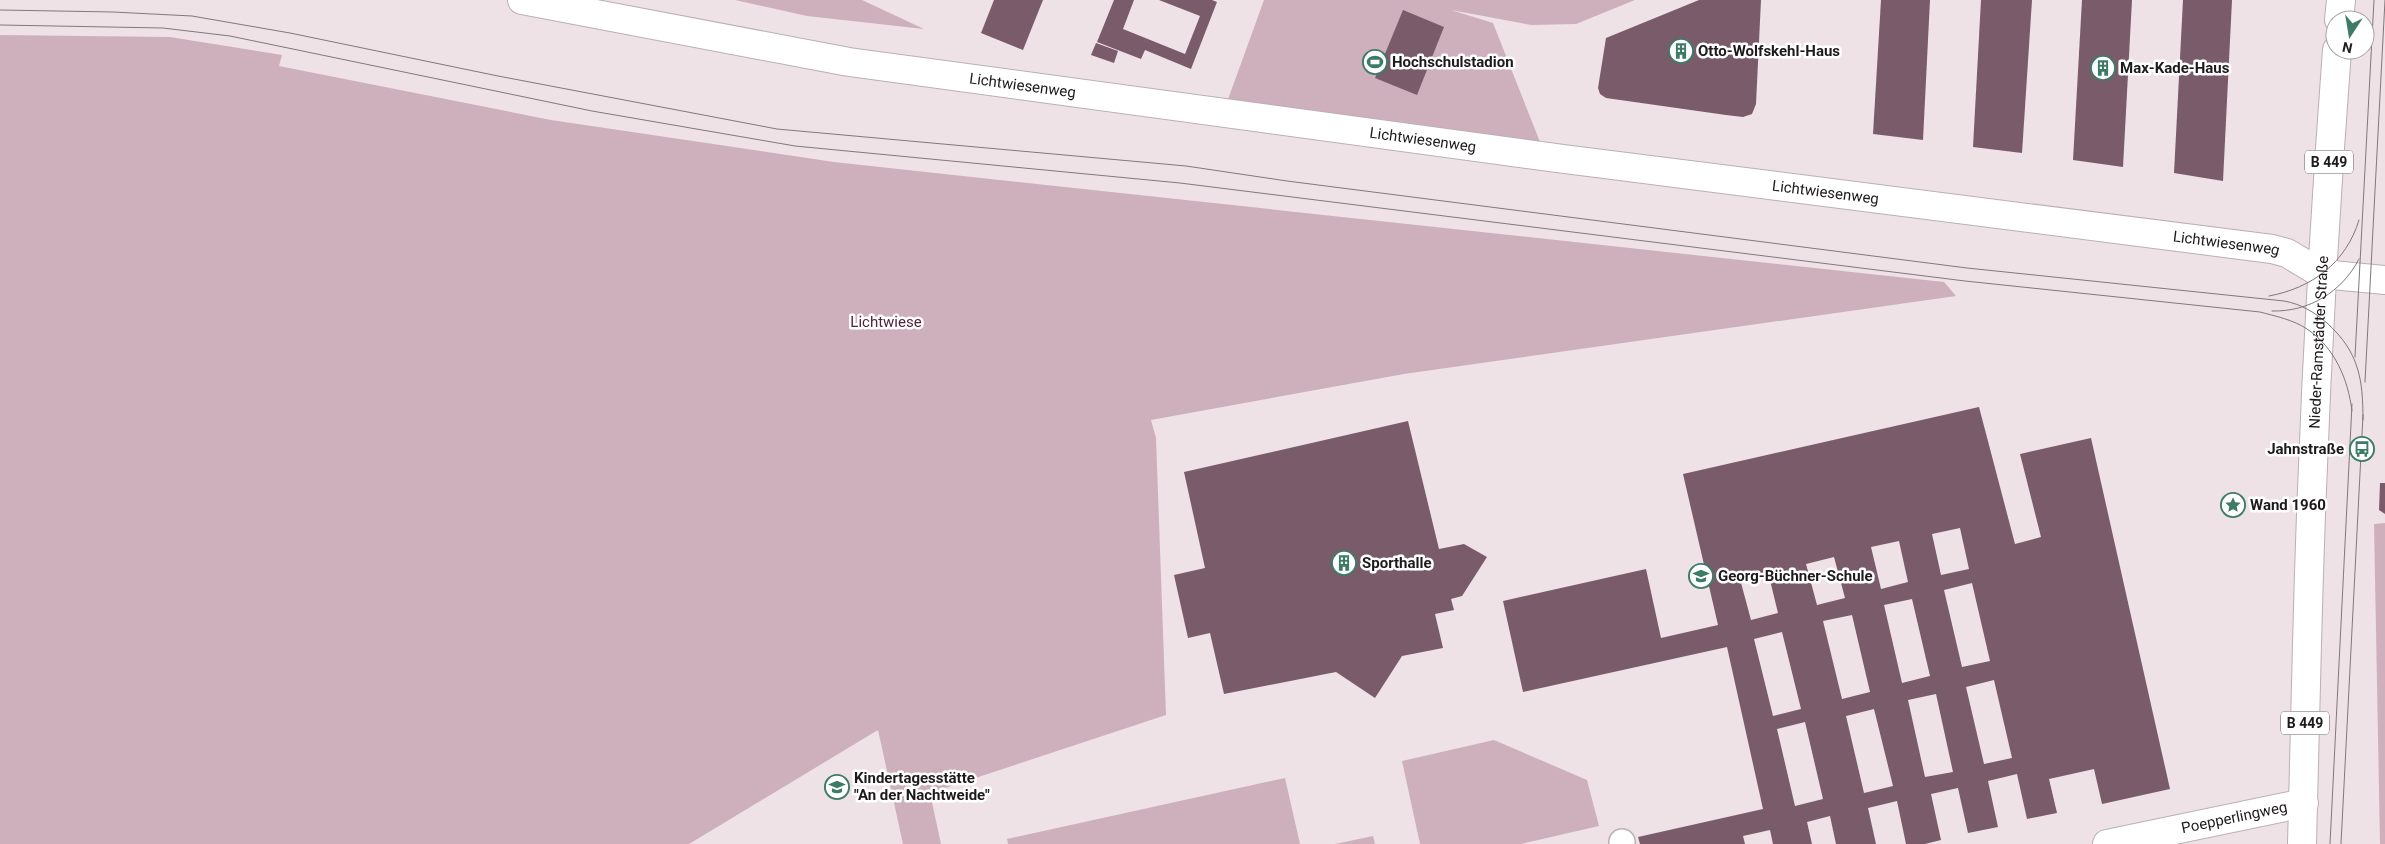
<svg xmlns="http://www.w3.org/2000/svg" width="2385" height="844" viewBox="0 0 2385 844" font-family="Roboto,sans-serif">
<rect width="100%" height="100%" fill="#eee2e7"/>
<g fill="#ceb0bd">
<path d="M 735,0 L 862,0 L 924,29 L 807,16 Z"/>
<path d="M 1264,0 L 1635,0 L 1576,24 L 1531,25 L 1451,10 L 1493,23 L 1542,147 L 1227,102 Z"/>
<path d="M 0,35 L 170,37 L 282,55 L 279,66 L 551,120 L 834,162 L 1944,282 L 1956,296 L 1404,374 L 1151,420 L 1156,438 L 1166,715 L 930,793 L 941,844 L 903,844 L 878,730 L 689,844 L 0,844 Z"/>
<path d="M 2385,523 L 2385,844 L 2380,844 L 2374,524 Z"/>
<path d="M 1494,740 L 1587,780 L 1599,826 L 1521,844 L 1420,844 L 1402,761 Z"/>
<path d="M 1285,778 L 1300,844 L 1008,844 L 1007,839 Z"/>
<path d="M 1373,836 L 1375,844 L 1335,844 Z"/>
</g>
<g fill="#795b69" fill-rule="evenodd">
<path d="M 994,0 L 1043,0 L 1023,50 L 981,33 Z"/>
<path d="M 1114,0 L 1134,0 L 1123,29 L 1185,54 L 1200,16 L 1159,0 L 1212,0 L 1217,2 L 1191,69 L 1145,50 L 1141,59 L 1097,42 Z"/>
<path d="M 1699,0 L 1761,0 L 1756,104 L 1752,114 L 1743,117 L 1726,115 L 1606,98 L 1600,94 L 1598,88 L 1606,38 Z"/>
<path d="M 1881,0 L 1930,0 L 1923,140 L 1873,134 Z"/>
<path d="M 1981,0 L 2032,0 L 2022,153 L 1973,147 Z"/>
<path d="M 2082,0 L 2132,0 L 2123,167 L 2073,160 Z"/>
<path d="M 2183,0 L 2232,0 L 2223,181 L 2174,173 Z"/>
<path d="M 1403,10 L 1444,27 L 1417,95 L 1375,78 Z"/>
<path d="M 1096,43 L 1118,51 L 1114,63 L 1091,55 Z"/>
<path d="M 1979,407 L 2015,544 L 2041,537 L 2020,454 L 2091,438 L 2170,789 L 2102,804 L 2094,769 L 2049,779 L 2057,813 L 2027,819 L 2017,774 L 1988,781 L 1998,827 L 1968,833 L 1958,788 L 1931,794 L 1941,840 L 1925,844 L 1906,844 L 1897,801 L 1868,808 L 1876,844 L 1836,844 L 1830,816 L 1807,822 L 1812,844 L 1773,844 L 1770,830 L 1743,836 L 1745,844 L 1640,844 L 1638,837 L 1763,809 L 1727,647 L 1523,692 L 1503,601 L 1646,569 L 1661,638 L 1718,625 L 1683,474 ZM 1960,528 L 1969,569 L 1941,575 L 1932,534 ZM 1899,541 L 1908,582 L 1881,589 L 1871,547 ZM 1834,557 L 1845,598 L 1817,605 L 1806,564 ZM 1768,572 L 1778,613 L 1751,620 L 1740,579 ZM 1972,583 L 1990,661 L 1962,667 L 1944,590 ZM 1912,599 L 1930,676 L 1902,683 L 1884,605 ZM 1852,615 L 1870,692 L 1842,699 L 1823,621 ZM 1782,632 L 1801,709 L 1773,716 L 1754,639 ZM 1994,680 L 2012,758 L 1984,764 L 1966,687 ZM 1936,694 L 1953,772 L 1925,777 L 1908,700 ZM 1874,709 L 1893,786 L 1864,793 L 1846,716 ZM 1805,722 L 1823,799 L 1795,806 L 1777,729 Z"/>
<path d="M 1408,421 L 1439,549 L 1464,544 L 1487,557 L 1462,596 L 1451,599 L 1454,610 L 1435,614 L 1443,648 L 1402,656 L 1375,698 L 1336,672 L 1224,694 L 1210,633 L 1188,638 L 1174,575 L 1205,568 L 1184,472 Z"/>
<path d="M 2380,483 L 2385,483 L 2385,514 L 2379,510 Z"/>
</g>
<g fill="none" stroke-linecap="round" stroke-linejoin="round">
<defs>
<path id="pedestrian" d="M 1622,842 L 1622,844"/>
<g id="minor">
<path id="s1" d="M 522,0 L 849,62 L 1564,159 L 2272,249 L 2287,253 L 2322,274 L 2385,280"/>
<path id="s2" d="M 2107,844 L 2304,803"/>
</g>
<g id="primary">
<path d="M 2339,20 L 2341,0"/>
<path id="s3" d="M 2302,844 C 2304,777 2305,711 2307,644 C 2312,446 2322,248 2337,50"/>
</g>
</defs>
<use href="#pedestrian" stroke="#bbafb5" stroke-width="28"/>
<use href="#minor" stroke="#bbafb5" stroke-width="30"/>
<use href="#primary" stroke="#bbafb5" stroke-width="30"/>
<use href="#pedestrian" stroke="#fff" stroke-width="25"/>
<use href="#minor" stroke="#fff" stroke-width="28"/>
<use href="#primary" stroke="#fff" stroke-width="28"/>
<g stroke="#80787b" stroke-width="1">
<path d="M 0,10 L 113,12 L 192,16 L 290,33 L 498,76 L 777,129 L 1186,166 L 1287,181 L 1967,268 L 2284,301 C 2301,304 2314,312 2327,323 C 2359,352 2363,379 2363,420"/>
<path d="M 0,25 L 163,28 L 230,36 L 592,111 L 795,146 L 1180,183 L 1965,281 L 2260,312 C 2275,316 2294,320 2307,329 C 2335,348 2348,379 2352,411"/>
<path d="M 2269,296 C 2312,288 2346,263 2359,220"/>
<path d="M 2272,311 C 2309,312 2342,292 2359,259"/>
<path d="M 2355,357 L 2374,0"/>
<path d="M 2365,382 L 2385,0"/>
<path d="M 2330,844 L 2352,404"/>
<path d="M 2341,844 L 2363,415"/>
</g>
</g>
<defs>
<symbol id="building-ring" viewBox="-11 -11 22 22"><circle r="9.5" fill="#fff" stroke="#3d7b67" stroke-width="1.5"/><path d="M-4-6H4V6H1V3H-1V6H-4ZM-2.5-4.3h1.7v1.8h-1.7ZM.8-4.3h1.7v1.8H.8ZM-2.5-1h1.7V.8h-1.7ZM.8-1h1.7V.8H.8Z" fill="#3d7b67"/></symbol>
<symbol id="stadium-ring" viewBox="-11 -11 22 22"><circle r="9.5" fill="#fff" stroke="#3d7b67" stroke-width="1.5"/><path d="M0-5a6.5 5 0 1 0 0 10a6.5 5 0 1 0 0-10ZM-3.5-1.8h7v3.6h-7Z" fill="#3d7b67"/></symbol>
<symbol id="bus-ring" viewBox="-11 -11 22 22"><circle r="9.5" fill="#fff" stroke="#3d7b67" stroke-width="1.5"/><path d="M-5-6H5V4H4V6H2V4H-2V6H-4V4H-5ZM-3.5-4V0h7V-4ZM-3.5 1.2v1.5H-2V1.2ZM2 1.2v1.5H3.5V1.2Z" fill="#3d7b67"/></symbol>
<symbol id="sight-ring" viewBox="-11 -11 22 22"><circle r="9.5" fill="#fff" stroke="#3d7b67" stroke-width="1.5"/><path d="M0-6L1.8-2.2L6-1.7L2.9 1.2L3.7 5.4L0 3.3L-3.7 5.4L-2.9 1.2L-6-1.7L-1.8-2.2Z" fill="#3d7b67"/></symbol>
<symbol id="school-ring" viewBox="-11 -11 22 22"><circle r="9.5" fill="#fff" stroke="#3d7b67" stroke-width="1.5"/><path d="M0-5L7-2L0 1L-7-2ZM-4 1L0 2.5L4 1V4Q0 6-4 4Z" fill="#3d7b67"/></symbol>
</defs>
<g fill-rule="evenodd">
<use href="#building-ring" x="1667" y="37" width="28" height="28"/>
<use href="#stadium-ring" x="1361" y="48" width="28" height="28"/>
<use href="#building-ring" x="2089" y="54" width="28" height="28"/>
<use href="#bus-ring" x="2348" y="435" width="28" height="28"/>
<use href="#sight-ring" x="2219" y="491" width="28" height="28"/>
<use href="#building-ring" x="1330" y="549" width="28" height="28"/>
<use href="#school-ring" x="1687" y="562" width="28" height="28"/>
<use href="#school-ring" x="823" y="773" width="28" height="28"/>
</g>
<g text-anchor="middle" dominant-baseline="central" stroke-width="5" stroke-linejoin="round" paint-order="stroke">
<g fill="#fff" stroke="#625f5f" stroke-width="1">
<rect x="2305" y="150.5" width="48" height="23" rx="4"/>
<rect x="2281" y="711.5" width="48" height="23" rx="4"/>
</g>
<g font-size="14" font-weight="bold" fill="#1e1a1b">
<text x="2329" y="162">B 449</text>
<text x="2305" y="723">B 449</text>
</g>
<g font-size="15" font-weight="bold" fill="#1e1a1b" stroke="#fff" text-anchor="start">
<text x="1698" y="51">Otto-Wolfskehl-Haus</text>
<text x="1392" y="62">Hochschulstadion</text>
<text x="2120" y="68">Max-Kade-Haus</text>
<text x="2344" y="449" text-anchor="end">Jahnstraße</text>
<text x="2250" y="505">Wand 1960</text>
<text x="1362" y="563">Sporthalle</text>
<text x="1718" y="576">Georg-Büchner-Schule</text>
<text x="854" y="778">Kindertagesstätte<tspan x="854" dy="17">"An der Nachtweide"</tspan></text>
</g>
<g font-size="15" fill="#1e1a1b" stroke="#fff">
<text stroke="none"><textPath href="#s1" startOffset="508">Lichtwiesenweg</textPath></text>
<text stroke="none"><textPath href="#s1" startOffset="912">Lichtwiesenweg</textPath></text>
<text stroke="none"><textPath href="#s1" startOffset="1318">Lichtwiesenweg</textPath></text>
<text stroke="none"><textPath href="#s1" startOffset="1722">Lichtwiesenweg</textPath></text>
<text stroke="none"><textPath href="#s3" startOffset="502">Nieder-Ramstädter Straße</textPath></text>
<text stroke="none"><textPath href="#s2" startOffset="130">Poepperlingweg</textPath></text>
</g>
<g font-size="15" fill="#51243c" stroke="#fff">
<text x="886" y="322">Lichtwiese</text>
</g>
</g>
<g transform="translate(2350 35) rotate(192)"><circle r="24" fill="#ffffff" stroke="#a5a3a4"/>
<path d="M0-4L9 19L0 12L-9 19Z" fill="#3d7b67"/>
<text y="-8" font-size="14" font-weight="bold" text-anchor="middle" fill="#1e1a1b">N</text>
</g>
</svg>
